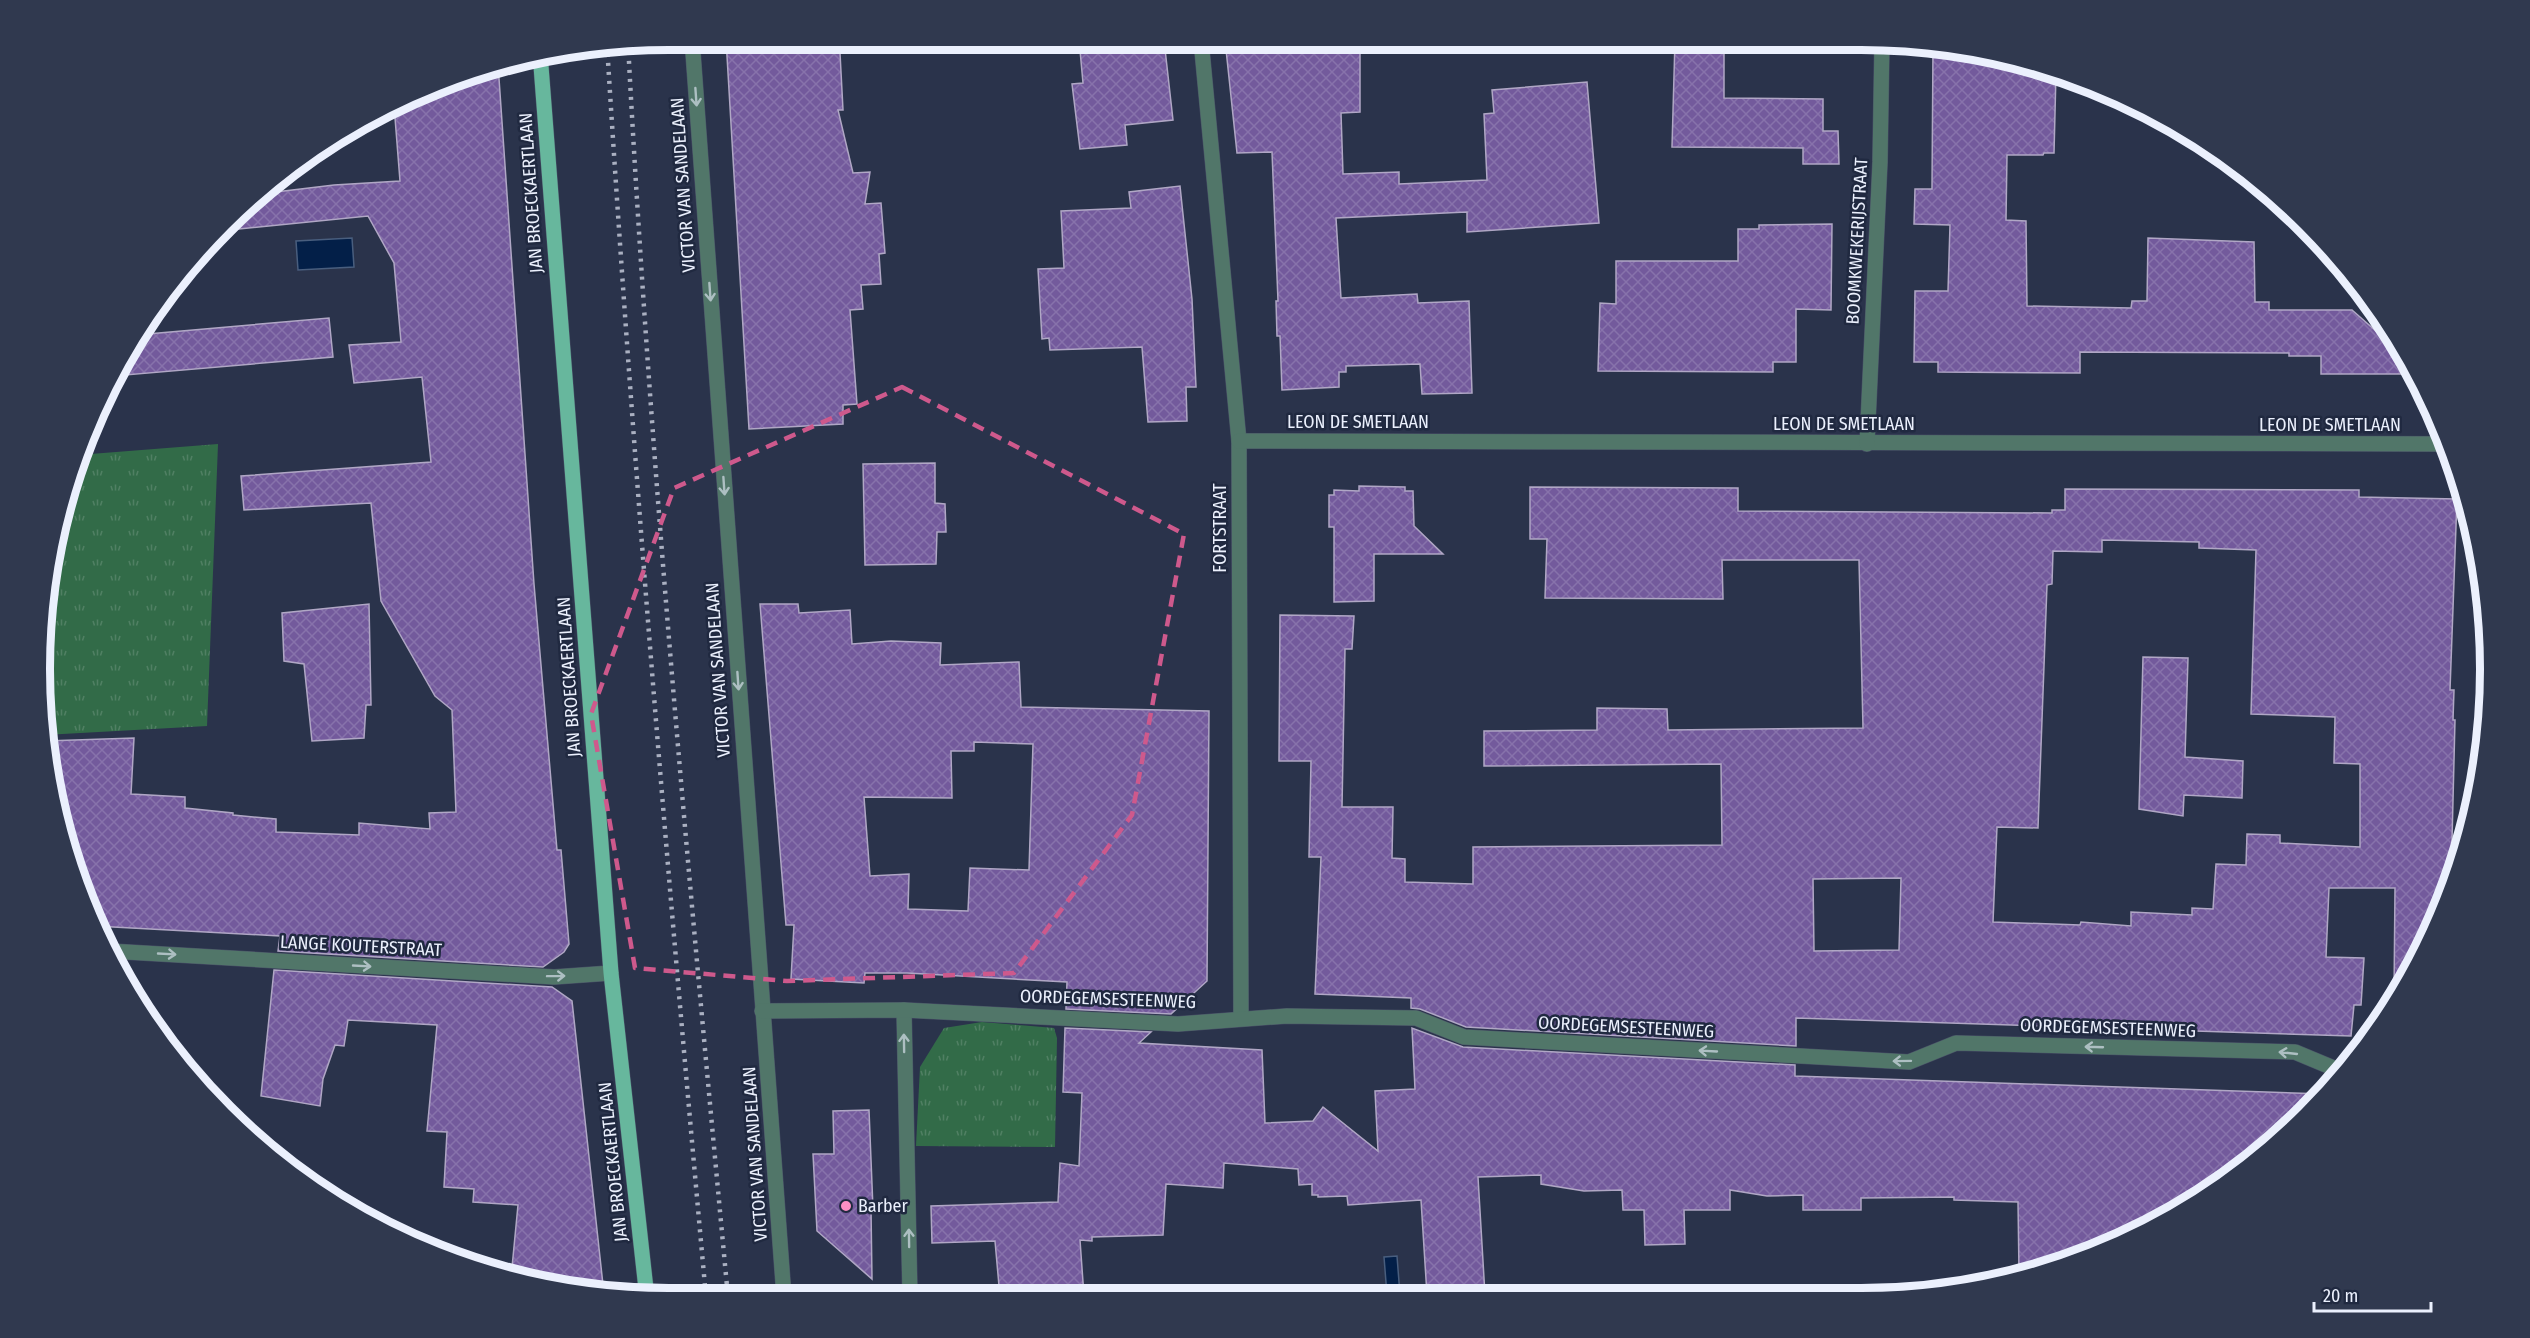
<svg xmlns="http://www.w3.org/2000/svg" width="2530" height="1338" viewBox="0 0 2530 1338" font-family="'Fira Sans Condensed',sans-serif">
<defs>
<pattern id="grass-tufts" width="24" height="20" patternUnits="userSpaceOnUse" patternTransform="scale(1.5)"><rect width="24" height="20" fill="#326b48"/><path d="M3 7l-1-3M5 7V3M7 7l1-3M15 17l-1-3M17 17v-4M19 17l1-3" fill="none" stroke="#508063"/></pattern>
<pattern id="building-cross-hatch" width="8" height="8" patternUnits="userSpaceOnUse" patternTransform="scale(1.5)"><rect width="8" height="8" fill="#735a9c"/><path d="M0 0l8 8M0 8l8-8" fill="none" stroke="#8772ab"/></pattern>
</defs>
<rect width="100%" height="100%" fill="#2a334b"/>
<g fill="url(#grass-tufts)">
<path d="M 218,444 L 207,726 L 44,735 C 29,645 49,541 78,455 Z"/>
<path d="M 982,1022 L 1054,1028 L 1057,1038 L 1055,1147 L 916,1146 L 920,1067 L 944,1028 Z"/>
</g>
<g fill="#031f48" stroke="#495e7e" stroke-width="1.5">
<path d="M 352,238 L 354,267 L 298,270 L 296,241 Z"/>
<path d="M 1397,1256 L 1400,1295 L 1387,1295 L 1384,1257 Z"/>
</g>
<g fill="url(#building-cross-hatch)" stroke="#b0a7c5" stroke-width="1.5" fill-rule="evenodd">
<path d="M 726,39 L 835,39 L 836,53 L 840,53 L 843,110 L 838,110 L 853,173 L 870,172 L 865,204 L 881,203 L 885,253 L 879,254 L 881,284 L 861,285 L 863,309 L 850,310 L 857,404 L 843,405 L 843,424 L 749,429 Z"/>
<path d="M 1079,39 L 1164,40 L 1173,120 L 1125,125 L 1127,145 L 1080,149 L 1072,84 L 1083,83 Z"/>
<path d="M 1225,40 L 1360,40 L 1360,112 L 1341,113 L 1343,174 L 1399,172 L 1399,184 L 1487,180 L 1484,114 L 1494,113 L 1492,90 L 1587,82 L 1599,223 L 1467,232 L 1467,212 L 1336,218 L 1341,298 L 1417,294 L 1418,303 L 1469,301 L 1472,393 L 1422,394 L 1420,364 L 1346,366 L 1346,372 L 1339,372 L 1339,387 L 1282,390 L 1280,336 L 1277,336 L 1276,301 L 1278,301 L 1272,152 L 1237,153 Z"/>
<path d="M 1675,40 L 1724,40 L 1724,98 L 1823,99 L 1823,131 L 1838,131 L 1839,164 L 1803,164 L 1803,148 L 1672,147 Z"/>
<path d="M 1933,46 L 2025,61 L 2056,73 L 2054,153 L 2044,153 L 2043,155 L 2007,155 L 2006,220 L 2026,221 L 2027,306 L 2131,308 L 2132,301 L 2147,301 L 2148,238 L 2254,242 L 2255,302 L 2269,302 L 2269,310 L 2352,310 L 2410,361 L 2416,374 L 2321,374 L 2321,356 L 2289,356 L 2289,353 L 2080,352 L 2080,373 L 1938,372 L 1938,362 L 1914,362 L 1915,291 L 1948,291 L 1950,225 L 1914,224 L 1915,189 L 1932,189 Z"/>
<path d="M 498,64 L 534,584 L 557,850 L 561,850 L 569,944 L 564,952 L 543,967 L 278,951 L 280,936 L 95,926 L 87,910 L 60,832 L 45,741 L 134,738 L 131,794 L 185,797 L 185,808 L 233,813 L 233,815 L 276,819 L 276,832 L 359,835 L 359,823 L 430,829 L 429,813 L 456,812 L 452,710 L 435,696 L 381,601 L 371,503 L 244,510 L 241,476 L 431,462 L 422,377 L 354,383 L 349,345 L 401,342 L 394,263 L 368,216 L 219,231 L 259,194 L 334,185 L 400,181 L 394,105 L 466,73 Z"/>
<path d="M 1180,186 L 1192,299 L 1196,387 L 1186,387 L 1187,421 L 1148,422 L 1142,347 L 1050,350 L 1049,338 L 1042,339 L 1038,269 L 1064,268 L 1061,211 L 1131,208 L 1129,192 Z"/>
<path d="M 1832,224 L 1831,310 L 1796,309 L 1796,362 L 1773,362 L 1773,372 L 1598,371 L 1600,303 L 1616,304 L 1616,261 L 1738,261 L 1738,229 L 1759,229 L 1759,225 Z"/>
<path d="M 329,318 L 333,357 L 114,376 L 136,335 Z"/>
<path d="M 935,463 L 935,503 L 945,504 L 946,532 L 937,532 L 936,564 L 865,565 L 863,464 Z"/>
<path d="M 1359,486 L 1405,487 L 1405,491 L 1413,491 L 1414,526 L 1443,554 L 1374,554 L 1374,601 L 1334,602 L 1334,527 L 1329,527 L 1329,495 L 1334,495 L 1334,490 L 1359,491 Z"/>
<path d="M 1530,487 L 1738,488 L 1738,511 L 2052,513 L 2052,510 L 2065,510 L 2065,489 L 2359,490 L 2359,497 L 2457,499 L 2450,690 L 2454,690 L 2453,720 L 2455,720 L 2451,881 L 2426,948 L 2394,995 L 2395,888 L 2329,888 L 2326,957 L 2364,958 L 2361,1005 L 2354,1005 L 2351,1036 L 1796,1018 L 1796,1046 L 1466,1027 L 1420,1009 L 1411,1008 L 1411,998 L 1315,994 L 1321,857 L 1309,857 L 1311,761 L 1279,761 L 1280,615 L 1354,616 L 1352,649 L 1345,649 L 1342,807 L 1393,807 L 1392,858 L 1405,859 L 1405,882 L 1473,884 L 1473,847 L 1722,845 L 1721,764 L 1484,766 L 1484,731 L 1597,730 L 1597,708 L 1667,709 L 1668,730 L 1863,728 L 1859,560 L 1722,560 L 1723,599 L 1545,598 L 1547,539 L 1530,539 ZM 2102,540 L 2199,542 L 2199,548 L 2256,550 L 2251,714 L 2335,717 L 2334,763 L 2360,764 L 2360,847 L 2280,843 L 2280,835 L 2247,834 L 2246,865 L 2216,864 L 2213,909 L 2192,908 L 2192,915 L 2131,912 L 2131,926 L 2081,922 L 2080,925 L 1993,922 L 1997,827 L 2038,828 L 2047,585 L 2052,584 L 2053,551 L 2102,552 ZM 1901,878 L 1899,950 L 1814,951 L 1813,879 Z"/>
<path d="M 369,604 L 371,705 L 366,705 L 364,738 L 312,741 L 304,664 L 284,661 L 282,613 Z"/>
<path d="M 760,604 L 798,604 L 799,613 L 850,610 L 852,644 L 891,641 L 941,643 L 940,665 L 1019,662 L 1021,707 L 1209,711 L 1207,981 L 1171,1014 L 1066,1009 L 1067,982 L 907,973 L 865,973 L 864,983 L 791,979 L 794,925 L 786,925 ZM 974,742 L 1033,744 L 1029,870 L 970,868 L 968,911 L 908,909 L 909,874 L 870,876 L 864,797 L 952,798 L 951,751 L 974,751 Z"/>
<path d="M 2143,657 L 2188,658 L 2185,757 L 2243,761 L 2242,798 L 2184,795 L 2183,816 L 2139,809 Z"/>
<path d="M 274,970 L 552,987 L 572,1001 L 604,1294 L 511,1278 L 518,1205 L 473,1202 L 474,1189 L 444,1187 L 447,1132 L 427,1131 L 437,1025 L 348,1020 L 344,1046 L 335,1045 L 323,1079 L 320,1106 L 261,1096 Z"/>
<path d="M 1065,1028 L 1151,1032 L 1139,1043 L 1262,1050 L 1265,1123 L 1313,1121 L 1323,1107 L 1378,1151 L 1375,1091 L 1415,1089 L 1412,1028 L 1463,1047 L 1795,1065 L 1795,1076 L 2324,1094 L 2244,1169 L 2102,1251 L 2019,1273 L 2018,1202 L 1954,1200 L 1954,1197 L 1861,1198 L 1861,1210 L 1803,1210 L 1803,1195 L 1767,1196 L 1730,1190 L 1730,1210 L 1684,1210 L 1685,1244 L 1645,1245 L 1644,1210 L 1623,1210 L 1622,1190 L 1584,1191 L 1541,1184 L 1541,1175 L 1478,1177 L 1485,1295 L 1427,1295 L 1421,1200 L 1348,1205 L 1347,1196 L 1318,1197 L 1318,1195 L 1312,1195 L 1312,1184 L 1299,1185 L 1298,1169 L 1224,1163 L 1223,1188 L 1166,1184 L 1163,1235 L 1092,1237 L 1092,1241 L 1080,1240 L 1084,1296 L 1000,1297 L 995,1241 L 932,1243 L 931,1206 L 1058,1202 L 1060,1163 L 1079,1166 L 1082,1093 L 1063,1092 Z"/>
<path d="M 869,1110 L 873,1209 L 871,1209 L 872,1279 L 817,1231 L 813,1154 L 834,1154 L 833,1111 Z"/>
</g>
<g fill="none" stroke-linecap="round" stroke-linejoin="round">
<defs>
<g id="minor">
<path d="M 692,39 L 784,1297"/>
<path d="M 1201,40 L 1239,441 L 1241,1018"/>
<path d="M 1239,441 L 2448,444"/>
<path d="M 1867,444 L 1880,162 L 1882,40"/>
<path d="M 109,951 L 554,977 L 611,973"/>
<path d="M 904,1010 L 910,1297"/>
<path d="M 762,1011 L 904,1010 L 1178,1024 L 1287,1016 L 1416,1018 L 1464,1037 L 1909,1062 L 1956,1043 L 2295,1052 L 2343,1072"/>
</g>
<path id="major" d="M 540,53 L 611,973 L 647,1298"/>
</defs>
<use href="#minor" stroke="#495167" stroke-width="16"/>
<use href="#major" stroke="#495167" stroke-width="16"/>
<use href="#minor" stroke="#517669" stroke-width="15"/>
<use href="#major" stroke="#67b79d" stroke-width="15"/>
<g stroke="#aab0c1" stroke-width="4.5" stroke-dasharray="3 6" stroke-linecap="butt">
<path d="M 628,43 C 650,462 689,880 728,1297"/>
<path d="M 607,45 C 633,463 668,880 706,1297"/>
</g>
</g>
<defs><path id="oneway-shaft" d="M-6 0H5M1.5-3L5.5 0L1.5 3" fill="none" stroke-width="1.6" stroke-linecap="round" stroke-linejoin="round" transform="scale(1.5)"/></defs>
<g stroke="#adbfc2">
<use href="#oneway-shaft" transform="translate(696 97) rotate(86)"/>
<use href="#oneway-shaft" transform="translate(710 292) rotate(86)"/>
<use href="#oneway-shaft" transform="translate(724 486) rotate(86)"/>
<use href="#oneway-shaft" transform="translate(738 681) rotate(86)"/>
<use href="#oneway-shaft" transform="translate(167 954) rotate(3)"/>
<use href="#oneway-shaft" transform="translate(362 966) rotate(3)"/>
<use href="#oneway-shaft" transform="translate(556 976) rotate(-1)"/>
<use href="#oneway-shaft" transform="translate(904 1043) rotate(-91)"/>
<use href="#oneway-shaft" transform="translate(2094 1047) rotate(-178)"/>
<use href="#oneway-shaft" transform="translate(1708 1051) rotate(-177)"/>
<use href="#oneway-shaft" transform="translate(2288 1053) rotate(-174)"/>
<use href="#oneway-shaft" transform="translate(1902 1061) rotate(179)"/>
<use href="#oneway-shaft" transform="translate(909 1238) rotate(-91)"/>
</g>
<path fill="none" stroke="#ce598c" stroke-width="4.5" stroke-dasharray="12 8" stroke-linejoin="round" d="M 902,387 L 1184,534 L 1132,815 L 1014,973 L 787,981 L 635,968 L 591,714 L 674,488 Z"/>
<circle fill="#fb8fc4" stroke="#202940" stroke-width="2" cx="846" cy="1206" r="6"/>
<g text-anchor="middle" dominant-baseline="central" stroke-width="5" stroke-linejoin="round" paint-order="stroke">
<g font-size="18" fill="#ebf0fd" stroke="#202940">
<text transform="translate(683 185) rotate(-94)">VICTOR VAN SANDELAAN</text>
<text transform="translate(531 193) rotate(-94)">JAN BROECKAERTLAAN</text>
<text transform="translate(1857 241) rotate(-87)">BOOMKWEKERIJSTRAAT</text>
<text x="1358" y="422">LEON DE SMETLAAN</text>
<text x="1844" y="424">LEON DE SMETLAAN</text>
<text x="2330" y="425">LEON DE SMETLAAN</text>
<text transform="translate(1220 528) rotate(-90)">FORTSTRAAT</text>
<text transform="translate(718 670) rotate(-94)">VICTOR VAN SANDELAAN</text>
<text transform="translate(569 677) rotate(-94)">JAN BROECKAERTLAAN</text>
<text transform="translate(361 946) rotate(3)">LANGE KOUTERSTRAAT</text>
<text transform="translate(1108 999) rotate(2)">OORDEGEMSESTEENWEG</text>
<text transform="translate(1626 1027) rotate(3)">OORDEGEMSESTEENWEG</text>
<text transform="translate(2108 1028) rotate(2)">OORDEGEMSESTEENWEG</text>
<text transform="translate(755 1154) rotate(-94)">VICTOR VAN SANDELAAN</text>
<text transform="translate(613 1162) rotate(-96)">JAN BROECKAERTLAAN</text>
</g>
<g font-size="18" fill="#ebf0fd" stroke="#202940" text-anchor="start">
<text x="858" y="1206">Barber</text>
</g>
</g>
<path d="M0 0H2530V1338H0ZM669 50H1861A619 619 0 0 1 2480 669V669A619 619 0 0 1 1861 1288H669A619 619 0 0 1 50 669V669A619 619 0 0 1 669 50Z" fill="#30394f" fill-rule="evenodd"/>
<path fill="none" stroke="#ebf0fd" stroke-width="8" d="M669 50H1861A619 619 0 0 1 2480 669V669A619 619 0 0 1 1861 1288H669A619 619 0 0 1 50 669V669A619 619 0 0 1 669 50Z"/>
<path d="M2314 1302v9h117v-9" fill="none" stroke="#ebf0fd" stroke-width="3"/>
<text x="2323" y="1302" font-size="18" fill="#ebf0fd" stroke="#202940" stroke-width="4.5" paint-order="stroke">20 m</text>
</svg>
